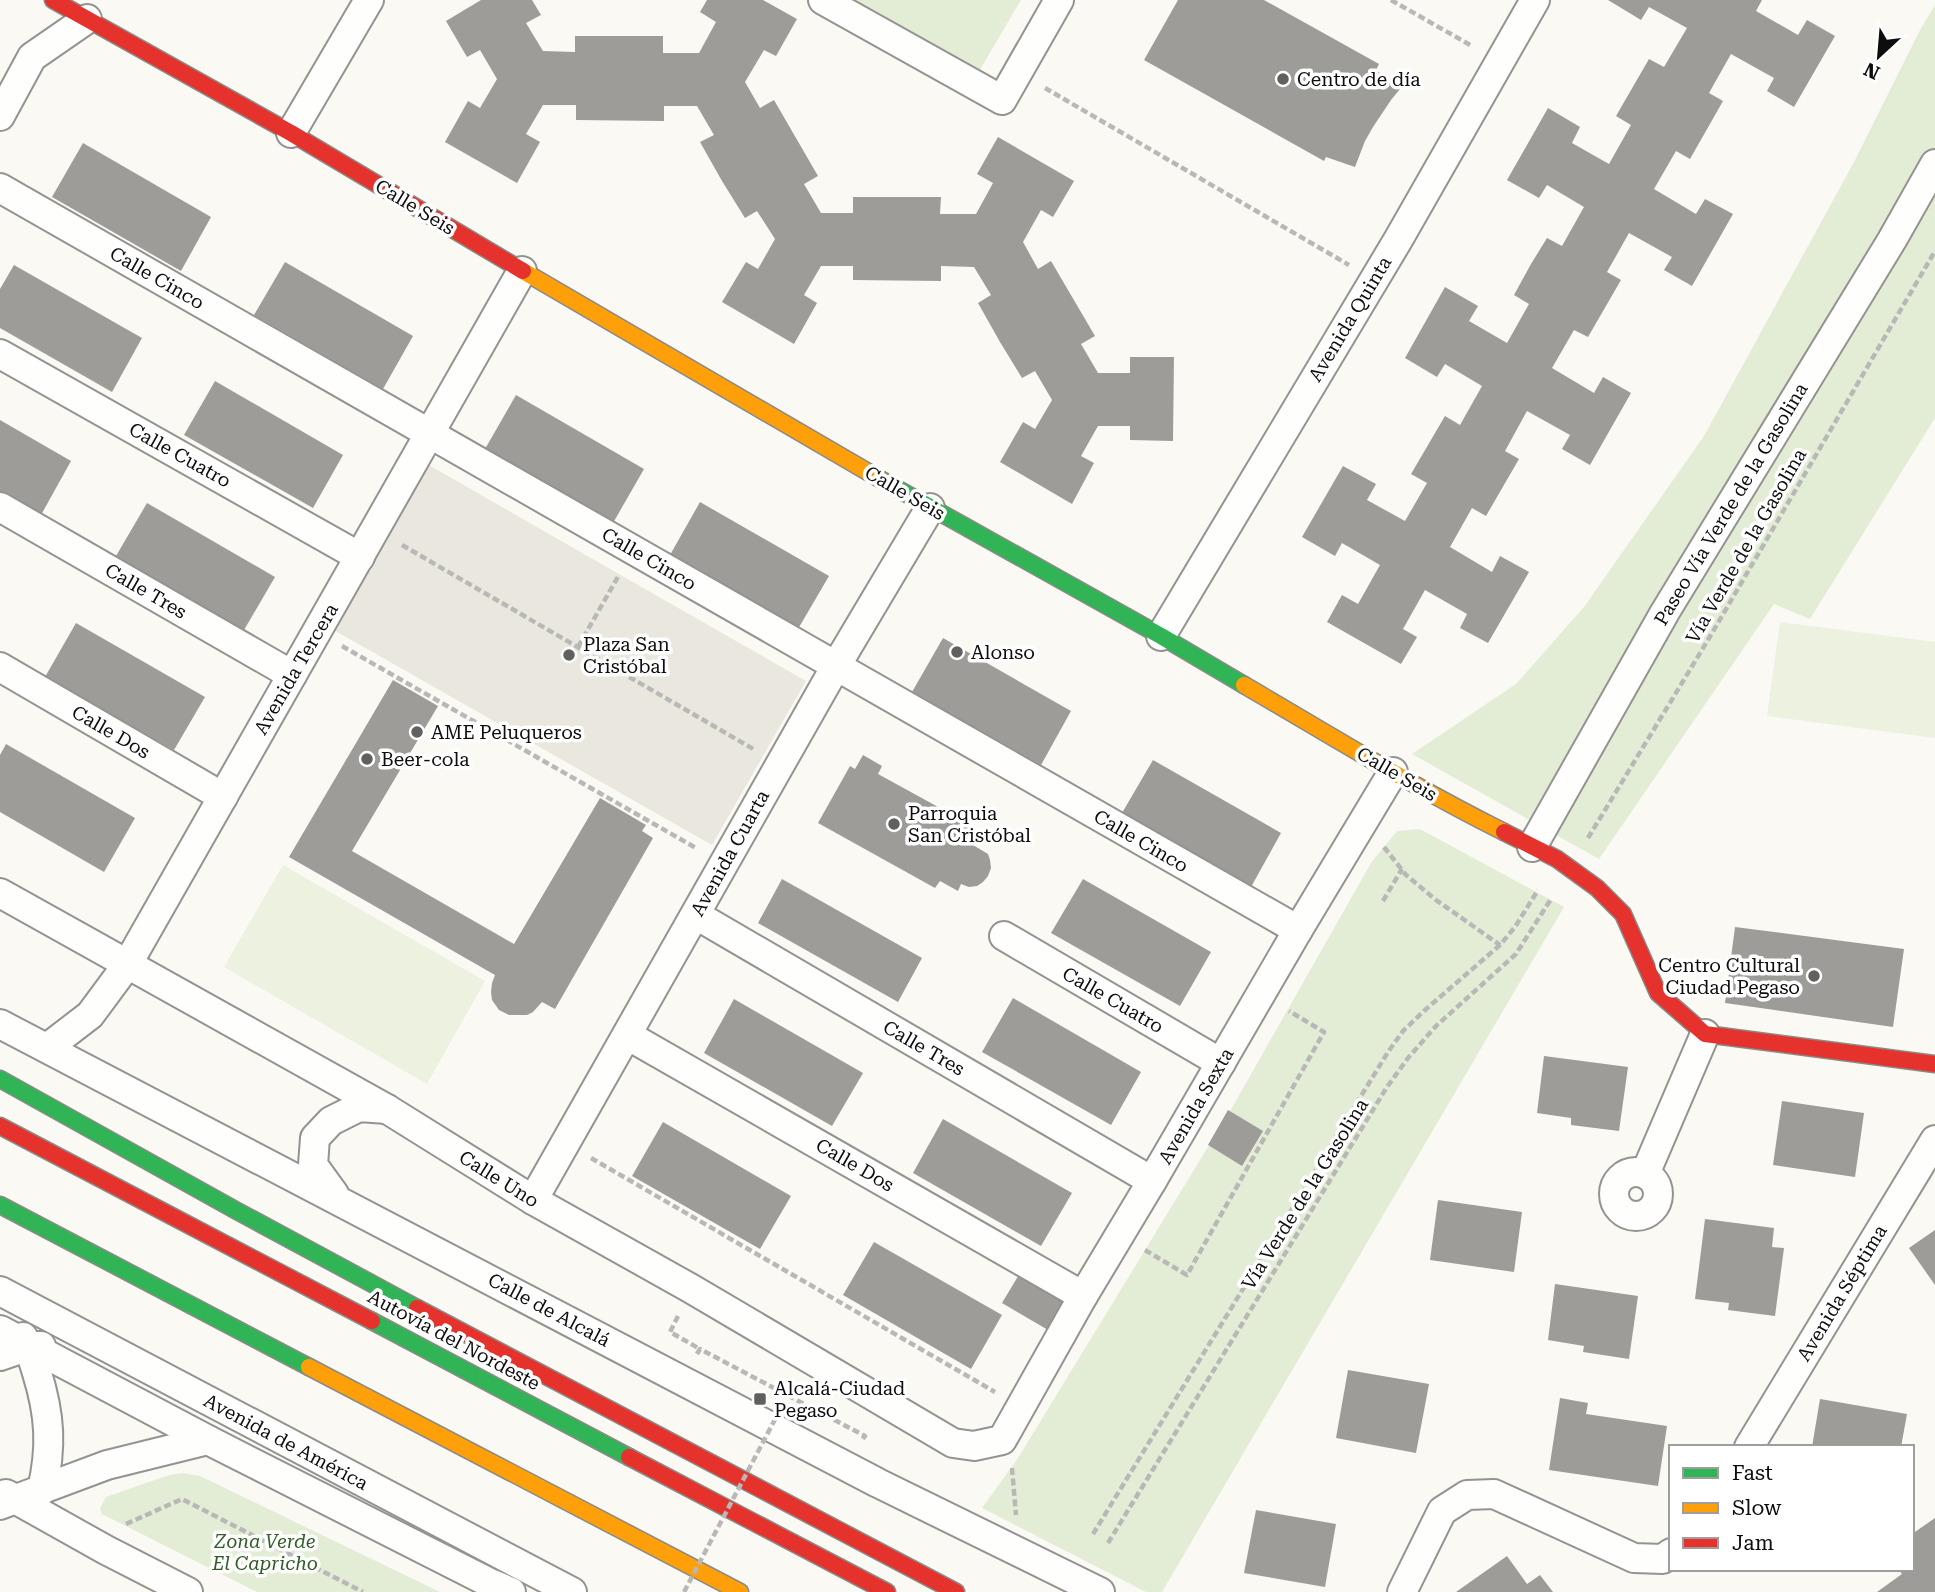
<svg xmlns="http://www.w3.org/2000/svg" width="1935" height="1592" viewBox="0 0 1935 1592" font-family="'Roboto Serif',serif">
<rect width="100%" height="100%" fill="#faf9f3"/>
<g fill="#e3edd6">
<path d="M 853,0 L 1021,0 L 978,73 Z"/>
<path d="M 1935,5 L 1935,418 L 1810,619 L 1774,604 L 1599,859 L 1412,754 L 1516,684 L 1584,607 L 1704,436 L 1854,162 L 1920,30 Z"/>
<path d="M 1420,829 L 1564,907 L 1162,1592 L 1146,1592 L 982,1508 L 1018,1458 L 1233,1106 L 1371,863 L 1397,831 Z"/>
<path d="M 183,1473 L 200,1476 L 440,1592 L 257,1592 L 102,1514 L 100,1508 L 106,1497 L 169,1475 Z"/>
</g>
<g fill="#ecf2df">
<path d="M 1780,622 L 1935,642 L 1935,738 L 1767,716 Z"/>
<path d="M 283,865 L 485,981 L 427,1084 L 224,967 Z"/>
</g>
<path fill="#eae7df" d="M 427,464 L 806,681 L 712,845 L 332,629 Z"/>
<g fill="#9e9c98">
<path d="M 481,0 L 532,0 L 541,15 L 526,23 L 543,51 L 575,52 L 575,36 L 663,36 L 663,53 L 699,53 L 716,22 L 700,12 L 707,0 L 763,0 L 797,19 L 776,56 L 764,50 L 745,82 L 760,108 L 774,100 L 818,176 L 804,184 L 821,213 L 853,213 L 853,197 L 941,197 L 940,214 L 976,214 L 993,183 L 977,174 L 998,137 L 1074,181 L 1053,217 L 1041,210 L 1023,242 L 1038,269 L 1051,261 L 1095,336 L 1081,344 L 1098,373 L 1130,373 L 1130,357 L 1174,357 L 1173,441 L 1130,440 L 1130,426 L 1098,426 L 1081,456 L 1094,463 L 1072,504 L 1000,462 L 1023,422 L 1035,429 L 1052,400 L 1035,371 L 1022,378 L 1000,342 L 978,303 L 991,295 L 974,267 L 941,266 L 941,281 L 853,280 L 853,266 L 821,266 L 804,295 L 817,303 L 794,344 L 722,302 L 746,262 L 758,269 L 775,239 L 757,211 L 745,218 L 722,181 L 700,142 L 714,135 L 697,106 L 664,106 L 664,121 L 576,120 L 576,105 L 543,105 L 526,134 L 540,142 L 517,183 L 445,142 L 468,101 L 480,108 L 497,79 L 480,50 L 467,57 L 446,21 Z"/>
<path d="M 1178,0 L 1264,0 L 1379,64 L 1376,70 L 1400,89 L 1391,100 L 1373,127 L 1365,141 L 1355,167 L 1326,157 L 1324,161 L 1144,60 Z"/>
<path d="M 1608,0 L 1762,0 L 1756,11 L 1798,35 L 1807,20 L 1835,36 L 1794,107 L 1767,91 L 1774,78 L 1731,54 L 1709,93 L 1723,101 L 1690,159 L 1676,151 L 1654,189 L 1696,214 L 1705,199 L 1733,214 L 1692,286 L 1664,270 L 1672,257 L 1629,233 L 1607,272 L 1621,280 L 1588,337 L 1574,330 L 1552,368 L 1594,393 L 1603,377 L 1631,393 L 1590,465 L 1562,449 L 1570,435 L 1527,411 L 1505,451 L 1519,459 L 1486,516 L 1472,508 L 1450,547 L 1492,572 L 1500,556 L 1529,572 L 1488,643 L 1460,628 L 1467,614 L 1425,590 L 1403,629 L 1417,637 L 1401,664 L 1327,622 L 1342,595 L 1358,604 L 1380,565 L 1342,543 L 1335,556 L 1302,537 L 1343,466 L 1376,484 L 1367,500 L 1405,521 L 1427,483 L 1411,474 L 1445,416 L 1460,425 L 1482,386 L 1445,364 L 1437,377 L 1405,358 L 1445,287 L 1478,306 L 1469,321 L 1507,343 L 1529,304 L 1514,295 L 1531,264 L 1547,238 L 1562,246 L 1584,207 L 1547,185 L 1539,198 L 1507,180 L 1548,108 L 1580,127 L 1572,143 L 1609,164 L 1631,125 L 1616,116 L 1649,59 L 1664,67 L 1687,28 L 1649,7 L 1641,20 Z"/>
<path d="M 83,143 L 211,217 L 181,271 L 52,197 Z"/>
<path d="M 285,262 L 413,336 L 383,389 L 254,315 Z"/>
<path d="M 14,265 L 142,338 L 112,392 L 0,328 L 0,289 Z"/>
<path d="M 215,381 L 343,455 L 313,508 L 184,435 Z"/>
<path d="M 516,395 L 644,469 L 613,523 L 485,449 Z"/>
<path d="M 0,420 L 71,461 L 41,515 L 0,491 Z"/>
<path d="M 700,502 L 829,576 L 798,629 L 670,555 Z"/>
<path d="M 147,503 L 275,577 L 244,630 L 116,556 Z"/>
<path d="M 76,623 L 205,697 L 174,750 L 45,677 Z"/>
<path d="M 943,638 L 1071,711 L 1041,765 L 912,692 Z"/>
<path d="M 393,680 L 438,706 L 352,851 L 514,944 L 600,798 L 646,825 L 642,831 L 653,838 L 555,1009 L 542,1002 L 533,1012 L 527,1015 L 509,1015 L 499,1010 L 492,1000 L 491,992 L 492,983 L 495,975 L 289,857 Z"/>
<path d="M 6,744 L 135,818 L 104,872 L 0,812 L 0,755 Z"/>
<path d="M 863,755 L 882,766 L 878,774 L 971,825 L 963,839 L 988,854 L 990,860 L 991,868 L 988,876 L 983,882 L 977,886 L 969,887 L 961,884 L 958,891 L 940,881 L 935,888 L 818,823 L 850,766 L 855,769 Z"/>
<path d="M 1153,760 L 1281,833 L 1251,887 L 1122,813 Z"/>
<path d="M 782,879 L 922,958 L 898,1002 L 758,923 Z"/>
<path d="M 1083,879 L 1211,952 L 1180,1006 L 1051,933 Z"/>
<path d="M 1735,927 L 1904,949 L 1893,1027 L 1725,1003 Z"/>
<path d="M 1013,998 L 1141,1072 L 1111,1125 L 982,1052 Z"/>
<path d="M 734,999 L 863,1073 L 832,1126 L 704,1053 Z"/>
<path d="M 1544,1056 L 1628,1067 L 1619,1131 L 1571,1125 L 1571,1118 L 1537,1113 Z"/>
<path d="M 1782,1101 L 1864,1113 L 1855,1177 L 1773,1165 Z"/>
<path d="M 1228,1110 L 1263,1131 L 1242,1166 L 1208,1145 Z"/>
<path d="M 943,1119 L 1072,1193 L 1041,1246 L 913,1173 Z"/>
<path d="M 663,1122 L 791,1196 L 760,1249 L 632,1176 Z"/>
<path d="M 1438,1200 L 1522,1212 L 1514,1272 L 1430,1260 Z"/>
<path d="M 1705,1219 L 1774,1228 L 1772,1247 L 1784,1248 L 1775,1316 L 1728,1310 L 1729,1303 L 1695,1299 Z"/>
<path d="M 1935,1230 L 1935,1285 L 1909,1248 Z"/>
<path d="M 874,1242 L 1002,1315 L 971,1369 L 843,1295 Z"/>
<path d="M 1020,1273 L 1064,1299 L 1048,1330 L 1002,1303 Z"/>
<path d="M 1555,1284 L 1638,1296 L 1629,1359 L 1583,1352 L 1584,1346 L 1548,1340 Z"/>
<path d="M 1348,1370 L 1429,1384 L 1416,1453 L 1336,1438 Z"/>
<path d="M 1560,1398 L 1588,1403 L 1586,1414 L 1667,1426 L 1658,1486 L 1549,1470 Z"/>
<path d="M 1820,1399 L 1907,1414 L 1901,1447 L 1812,1447 Z"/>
<path d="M 1256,1510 L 1336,1524 L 1325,1587 L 1244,1573 Z"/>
<path d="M 1935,1518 L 1935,1592 L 1877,1592 L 1902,1574 L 1898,1569 L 1912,1569 L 1912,1534 Z"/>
<path d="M 1507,1556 L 1527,1584 L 1540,1575 L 1553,1592 L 1456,1592 Z"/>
</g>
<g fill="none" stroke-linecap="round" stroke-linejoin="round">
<defs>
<g id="street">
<path d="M 823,0 L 1002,100 L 1059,0"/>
<path d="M 0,116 L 32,57 L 87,19"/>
<path d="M 291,133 L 369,0"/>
<path d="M 0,188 L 1298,930"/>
<path d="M 0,354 L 360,557"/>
<path d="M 0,507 L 292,675"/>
<path d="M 1161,636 L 1398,240 L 1535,0"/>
<path d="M 0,667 L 223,797"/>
<path d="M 1532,847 L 1665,612 L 1892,240 L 1935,164"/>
<path d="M 0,893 L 387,1109 L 533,1200 L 690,1288 L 953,1443 L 974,1446 L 1002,1440 L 1083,1296 L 1152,1181 L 1298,930 L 1393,772"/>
<path d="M 696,915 L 1152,1181"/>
<path d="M 1004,936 L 1221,1063"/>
<path d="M 0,1024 L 878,1483 L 1100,1592"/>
<path d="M 627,1035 L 1083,1296"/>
<path d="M 47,1048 L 90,1015 L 127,965 L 522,271"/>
<circle cx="1636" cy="1194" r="22"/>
<path d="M 1645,1174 L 1705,1034"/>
<path d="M 334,1194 L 313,1165 L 315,1138 L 331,1121 L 359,1107 L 387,1109"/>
<path d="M 533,1200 L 836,666 L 930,508"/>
<path d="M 0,1291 L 572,1592"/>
<path d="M 0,1330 L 208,1440 L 488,1582 L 511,1592"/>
<path d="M 23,1337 C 30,1348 33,1360 37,1373 C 50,1415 52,1447 42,1490"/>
<path d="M 0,1356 L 29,1346 L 41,1346"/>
<path d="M 1749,1447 L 1935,1140"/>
<path d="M 6,1494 L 106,1550 L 188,1592"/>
<path d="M 0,1505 L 107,1465 L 208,1440"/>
<path d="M 1402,1592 L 1442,1511 L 1467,1495 L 1494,1494 L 1634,1558 L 1663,1559 L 1671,1553"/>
</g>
<g id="fast">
<path d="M 880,479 L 1161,636 L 1244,685"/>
<path d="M 0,1079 L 237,1211 L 417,1308"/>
<path d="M 0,1205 L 309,1367"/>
<path d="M 372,1321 L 629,1457"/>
</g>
<g id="slow">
<path d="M 523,271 L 880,479"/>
<path d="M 1244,685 C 1330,735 1415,788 1504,832"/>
<path d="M 309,1367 L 740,1592"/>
</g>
<g id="jam">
<path d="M 53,0 L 291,133 L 523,271"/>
<path d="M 1504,832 L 1557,859 L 1597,888 L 1623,914 L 1658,993 L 1705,1034 L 1935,1064"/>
<path d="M 0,1126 L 372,1321"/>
<path d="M 417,1308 L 956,1592"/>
<path d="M 629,1457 L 887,1592"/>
</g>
</defs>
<use href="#street" stroke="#949391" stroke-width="32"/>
<use href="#fast" stroke="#8a8a87" stroke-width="19"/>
<use href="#slow" stroke="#8a8a87" stroke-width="19"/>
<use href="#jam" stroke="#8a8a87" stroke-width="19"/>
<g stroke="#b8b8b7" stroke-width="4.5" stroke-dasharray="7 3.5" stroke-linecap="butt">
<path d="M 1391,0 L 1472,46"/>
<path d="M 1045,88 L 1349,265"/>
<path d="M 402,545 L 755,750"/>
<path d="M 342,646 L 696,848"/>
<path d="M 578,647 L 619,575"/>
<path d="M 1588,838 L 1708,640 L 1935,251"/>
<path d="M 1384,847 L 1406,875 L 1436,900 L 1500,945"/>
<path d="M 1383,901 L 1402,869"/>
<path d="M 591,1158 L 995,1392"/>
<path d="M 1145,1250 L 1187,1275 L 1324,1032 L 1289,1011"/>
<path d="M 678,1316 L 670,1332 L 700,1349"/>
<path d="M 697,1354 L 700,1349 L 865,1436 L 862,1440"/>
<path d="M 1012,1468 L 1016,1515"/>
<path d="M 126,1524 L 182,1499 L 363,1592"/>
<path d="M 1093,1534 L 1388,1052 L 1403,1031 L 1425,1010 L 1500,945 L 1515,927 L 1538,890"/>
<path d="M 1108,1543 L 1387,1087 L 1408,1058 L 1436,1026 L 1516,954 L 1551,899"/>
</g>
<use href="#street" stroke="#fefefd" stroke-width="28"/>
<use href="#fast" stroke="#30b455" stroke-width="16"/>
<use href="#slow" stroke="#ff9f0a" stroke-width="16"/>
<use href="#jam" stroke="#e5322d" stroke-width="16"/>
<path stroke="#b8b8b7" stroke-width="4.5" stroke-dasharray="7 3.5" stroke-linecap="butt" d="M 684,1592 L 781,1408"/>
</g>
<g fill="#60605e" stroke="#fff" stroke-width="2.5">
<circle cx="1283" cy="79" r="7"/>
<circle cx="957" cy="652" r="7"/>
<circle cx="569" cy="655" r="7"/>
<circle cx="417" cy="732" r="7"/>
<circle cx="367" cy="759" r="7"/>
<circle cx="894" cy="824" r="7"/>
<circle cx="1814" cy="976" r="7"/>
<rect x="753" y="1392" width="14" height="14" rx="3.5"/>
</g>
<g text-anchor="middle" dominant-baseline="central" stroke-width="7" stroke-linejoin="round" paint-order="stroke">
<g font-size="19" fill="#0d0d0d" stroke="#fff" text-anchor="start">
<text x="1297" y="79">Centro de día</text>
<text x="583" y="644">Plaza San<tspan x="583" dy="22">Cristóbal</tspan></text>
<text x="971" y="652">Alonso</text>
<text x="431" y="732">AME Peluqueros</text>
<text x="381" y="759">Beer-cola</text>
<text x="908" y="813">Parroquia<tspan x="908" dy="22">San Cristóbal</tspan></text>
<text x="1800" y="965" text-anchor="end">Centro Cultural<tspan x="1800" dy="22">Ciudad Pegaso</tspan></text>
<text x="774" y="1388">Alcalá-Ciudad<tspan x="774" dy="22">Pegaso</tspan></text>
</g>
<g font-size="19" fill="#0d0d0d" stroke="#fff">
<text transform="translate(415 207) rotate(31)">Calle Seis</text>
<text transform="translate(157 278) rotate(30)">Calle Cinco</text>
<text transform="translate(1350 319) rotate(-59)">Avenida Quinta</text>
<text transform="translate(180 455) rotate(29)">Calle Cuatro</text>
<text transform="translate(905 493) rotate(30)">Calle Seis</text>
<text transform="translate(1731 504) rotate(-59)">Paseo Vía Verde de la Gasolina</text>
<text transform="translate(1746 546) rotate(-60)">Vía Verde de la Gasolina</text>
<text transform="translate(649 559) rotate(30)">Calle Cinco</text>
<text transform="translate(146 591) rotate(30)">Calle Tres</text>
<text transform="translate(296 669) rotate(-60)">Avenida Tercera</text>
<text transform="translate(111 732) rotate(30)">Calle Dos</text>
<text transform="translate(1397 774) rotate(30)">Calle Seis</text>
<text transform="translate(1141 841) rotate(30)">Calle Cinco</text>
<text transform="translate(730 853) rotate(-61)">Avenida Cuarta</text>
<text transform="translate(1113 1000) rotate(30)">Calle Cuatro</text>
<text transform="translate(924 1048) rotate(30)">Calle Tres</text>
<text transform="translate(1196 1106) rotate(-60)">Avenida Sexta</text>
<text transform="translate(855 1165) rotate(30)">Calle Dos</text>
<text transform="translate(499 1179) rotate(32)">Calle Uno</text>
<text transform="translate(1305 1194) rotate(-58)">Vía Verde de la Gasolina</text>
<text transform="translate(1842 1293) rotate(-59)">Avenida Séptima</text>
<text transform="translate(549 1310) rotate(28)">Calle de Alcalá</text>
<text transform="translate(454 1340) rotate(28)">Autovía del Nordeste</text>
<text transform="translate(286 1442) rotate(28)">Avenida de América</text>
</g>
<g font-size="19" font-style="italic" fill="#315d26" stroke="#fff">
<text x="265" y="1541">Zona Verde<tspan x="265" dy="22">El Capricho</tspan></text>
</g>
</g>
<rect x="1669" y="1445" width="245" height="126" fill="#ffffff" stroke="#9e9e9e" stroke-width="2"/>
<rect x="1683" y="1468" width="35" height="10" fill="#30b455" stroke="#9e9e9e" stroke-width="2"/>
<text x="1732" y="1480" font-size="21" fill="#0d0d0d">Fast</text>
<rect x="1683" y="1503" width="35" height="10" fill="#ff9f0a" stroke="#9e9e9e" stroke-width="2"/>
<text x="1732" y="1515" font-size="21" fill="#0d0d0d">Slow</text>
<rect x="1683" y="1538" width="35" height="10" fill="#e5322d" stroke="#9e9e9e" stroke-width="2"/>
<text x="1732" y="1550" font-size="21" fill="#0d0d0d">Jam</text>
<g transform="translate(1879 56) rotate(206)" stroke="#ffffff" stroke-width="5" paint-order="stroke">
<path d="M0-5L12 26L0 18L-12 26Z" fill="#0d0d0d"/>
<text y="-10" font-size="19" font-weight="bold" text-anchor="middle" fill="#0d0d0d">N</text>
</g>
</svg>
